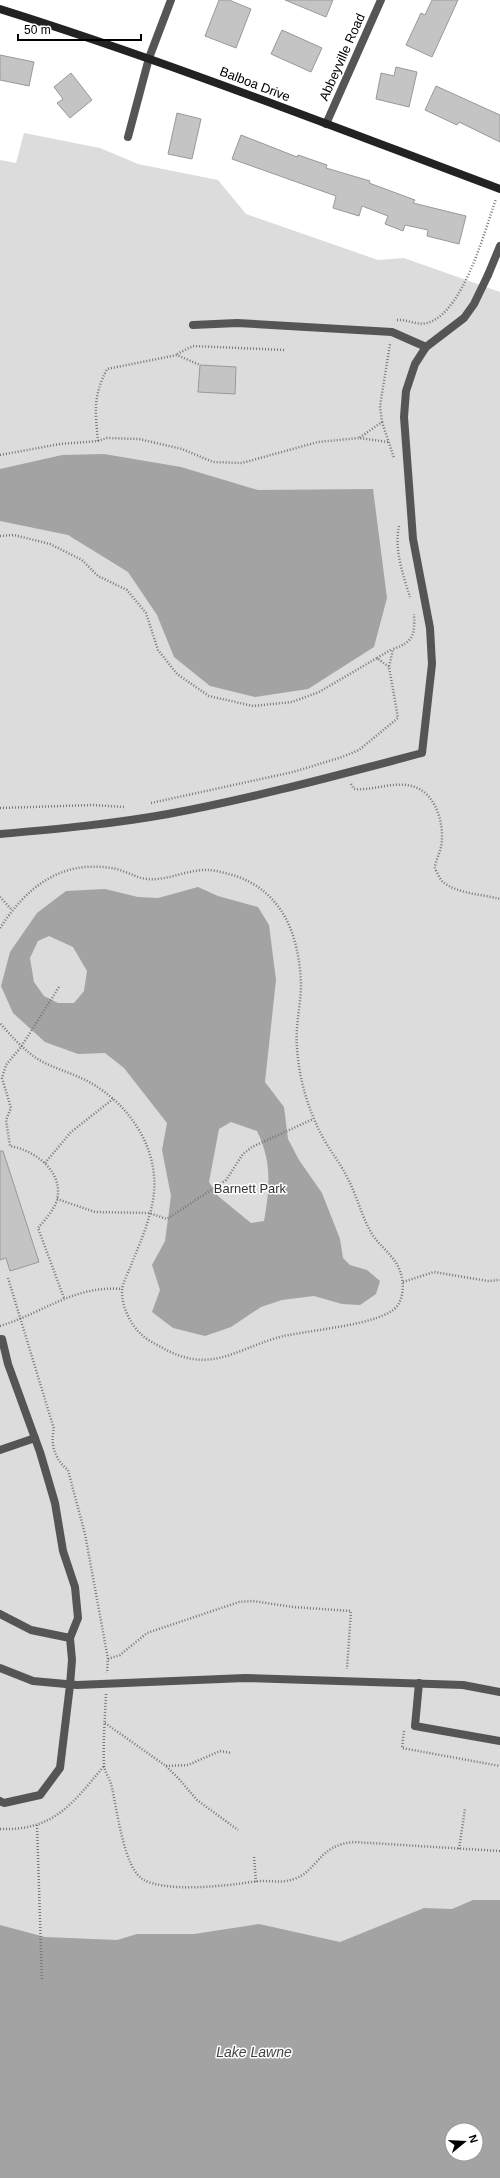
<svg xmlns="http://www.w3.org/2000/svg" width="500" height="2178" viewBox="0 0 500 2178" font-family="Helvetica,sans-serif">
<rect width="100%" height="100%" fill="#fff"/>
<path fill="#dcdcdc" d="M 24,133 L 100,148 L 138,164 L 218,180 L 246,214 L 378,260 L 404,258 L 500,292 L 500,2083 L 0,2178 L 0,160 L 16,163 Z"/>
<g fill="#a3a3a3" fill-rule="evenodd">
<path d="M 104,454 L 181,467 L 258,490 L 373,489 L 387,598 L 374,647 L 308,689 L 255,697 L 210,686 L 174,657 L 157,615 L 128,572 L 68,535 L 0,521 L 0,469 L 62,455 Z"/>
<path d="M 198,887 L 218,896 L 258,907 L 269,925 L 276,980 L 265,1082 L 284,1107 L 288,1139 L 299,1160 L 322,1193 L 340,1239 L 343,1258 L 350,1265 L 367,1270 L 380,1281 L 376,1294 L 360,1305 L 342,1304 L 314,1296 L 282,1300 L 261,1307 L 231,1327 L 205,1336 L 173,1328 L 152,1312 L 160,1290 L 152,1265 L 165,1241 L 171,1196 L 162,1150 L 167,1123 L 124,1068 L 105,1053 L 78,1054 L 45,1042 L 13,1013 L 1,986 L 10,952 L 37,913 L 66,891 L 105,889 L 138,897 L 158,898 ZM 49,936 L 73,947 L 87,971 L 84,991 L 74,1003 L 58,1003 L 44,996 L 34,982 L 30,958 L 38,941 ZM 231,1122 L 257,1131 C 272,1161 270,1188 264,1221 L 251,1223 L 218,1196 L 209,1182 L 219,1129 Z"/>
<path d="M 473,1900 L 500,1900 L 500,2178 L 0,2178 L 0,1925 L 45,1937 L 117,1940 L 137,1934 L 194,1934 L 259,1924 L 340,1942 L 424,1908 L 452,1909 ZM 452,2130 L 476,2130 L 476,2154 L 452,2154 Z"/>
</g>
<g fill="#c4c4c4" stroke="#999">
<path d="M 219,0 L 229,0 L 251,9 L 236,48 L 205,36 Z"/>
<path d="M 285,0 L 333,0 L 326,17 Z"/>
<path d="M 432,0 L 458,0 L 432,57 L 406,45 L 421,13 L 425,15 Z"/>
<path d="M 282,30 L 322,48 L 311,72 L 271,54 Z"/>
<path d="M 0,55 L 34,62 L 29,86 L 0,80 Z"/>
<path d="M 396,67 L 417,72 L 409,107 L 376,99 L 381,73 L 394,76 Z"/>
<path d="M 71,73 L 92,100 L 70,118 L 57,103 L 63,99 L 54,87 Z"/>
<path d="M 436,86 L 500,115 L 500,142 L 459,122 L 457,125 L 425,110 Z"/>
<path d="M 177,113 L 201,119 L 192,159 L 168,154 Z"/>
<path d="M 241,135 L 297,157 L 298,155 L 327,165 L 326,168 L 370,181 L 369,183 L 415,200 L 413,203 L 466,216 L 459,244 L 427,236 L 428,230 L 405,225 L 403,231 L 385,224 L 388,216 L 362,206 L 359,216 L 333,208 L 336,196 L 232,159 Z"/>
<path d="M 200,365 L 236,367 L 235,394 L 198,392 Z"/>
<path d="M 0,1151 L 3,1151 L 39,1262 L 10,1271 L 6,1258 L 0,1260 Z"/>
</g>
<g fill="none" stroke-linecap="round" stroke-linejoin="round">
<g stroke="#777" stroke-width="2.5" stroke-dasharray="1 2" stroke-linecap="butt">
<path d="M 397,320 C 408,319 419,327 430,322 C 464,309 484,233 496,199"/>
<path d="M 177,354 L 193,346 L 285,350"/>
<path d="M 382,422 L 394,458"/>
<path d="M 98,441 C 95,410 93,397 107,369 L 177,355 L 200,365"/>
<path d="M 388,442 L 359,438 L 382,422 L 380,406 L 390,344"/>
<path d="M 0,455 L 60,444 L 98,441 L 107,438 L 139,439 L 182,449 L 213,462 L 242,463 L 318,442 L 359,438"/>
<path d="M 399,526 C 394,549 403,575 410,597"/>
<path d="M 0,536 L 14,535 L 50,544 L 82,560 L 98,576 L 127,590 L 146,613 L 158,650 L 177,674 L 209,696 L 253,706 L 292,702 L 319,692 L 377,658 L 389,667"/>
<path d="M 377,658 L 392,649"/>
<path d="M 351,784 L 354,789 C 374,791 395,780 415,787 C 437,795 445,826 441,847 C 440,853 435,861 435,868 C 436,871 440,879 442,881 C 456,894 482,894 500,899"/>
<path d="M 151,803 L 293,772 L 342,757 L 359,750 L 398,718 L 389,667 L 393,649 C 414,642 415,634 414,614"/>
<path d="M 0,808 L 93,805 L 124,807"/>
<path d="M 0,897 L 12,910"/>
<path d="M 0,928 C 26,888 60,860 111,868 C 120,869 130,874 138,877 C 161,885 185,869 208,870 C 216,870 228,874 236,876 C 284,893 299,936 301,984 C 301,1005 295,1026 297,1048 C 299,1079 308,1109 322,1136 C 330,1151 341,1164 348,1179 C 358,1198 362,1219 374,1237 C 383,1249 395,1257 400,1271 C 404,1282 404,1295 398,1305 C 384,1326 302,1330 276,1338 C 231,1352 208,1374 161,1347 C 155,1344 148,1340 143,1336 C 131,1326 122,1307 122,1292 C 122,1283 128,1274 131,1265 C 142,1238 157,1206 154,1176 C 151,1134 119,1095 81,1078 C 66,1071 50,1067 36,1058 C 22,1048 11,1036 0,1023"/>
<path d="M 59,987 L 21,1047 L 6,1065 L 2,1078 L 11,1108 L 6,1120 L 10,1146 C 34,1150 64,1171 57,1200 C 54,1210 45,1220 38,1228 L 64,1298"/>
<path d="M 45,1163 L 71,1132 L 113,1099"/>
<path d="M 57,1199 L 95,1212 L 149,1213 L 167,1219 L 226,1180 L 243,1154 L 252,1147 L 313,1119"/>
<path d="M 8,1278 L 54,1429 C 50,1444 55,1460 68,1470 L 85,1534 L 108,1659 L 107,1673"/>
<path d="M 403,1282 L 434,1272 L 488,1281 L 500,1280"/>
<path d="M 0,1326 C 43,1313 74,1285 122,1289"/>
<path d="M 108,1659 L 120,1655 L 147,1633 L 239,1602 L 253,1601 L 293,1607 L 351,1611 L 347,1669"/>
<path d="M 106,1694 C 105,1717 103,1741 104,1764 C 104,1771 109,1777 111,1784 C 117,1806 123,1869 144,1880 C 165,1891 213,1887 237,1884 C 246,1883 255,1881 264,1881 C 274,1881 283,1883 294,1879 C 318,1871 318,1845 354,1842 L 500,1851"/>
<path d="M 105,1723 L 166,1766 L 179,1779 L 197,1800 L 238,1830"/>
<path d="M 404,1731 L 402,1748 L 500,1766"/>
<path d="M 166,1766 L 188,1765 L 220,1751 L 232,1753"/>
<path d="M 37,1825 L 42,1981"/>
<path d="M 0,1829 C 54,1831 72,1804 104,1766"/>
<path d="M 459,1849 L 465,1809"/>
<path d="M 254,1857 L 256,1882"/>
</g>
<g stroke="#555" stroke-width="8">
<path d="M 193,325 L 237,323 L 392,332 L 426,347"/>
<path d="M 0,834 C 57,829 113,824 168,814 C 254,798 338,775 422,753 L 432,664 L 430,628 L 413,539 L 404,417 L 406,391 L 415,364 L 426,347 L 464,318 L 474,304 L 488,275"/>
<path d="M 0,1339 L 2,1339 L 8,1364 L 40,1452 L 55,1503 L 63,1551 L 75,1587 L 78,1618 L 70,1638"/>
<path d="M 0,1450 L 35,1438"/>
<path d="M 0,1614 L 31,1630 L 70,1638 L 72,1660 L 70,1685 L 60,1768 L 40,1795 L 4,1803 L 0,1801"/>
<path d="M 0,1668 L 33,1681 L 77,1685 L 245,1678 L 463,1685 L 500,1692"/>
<path d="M 419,1683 L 415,1726 L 500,1741"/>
</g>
<g stroke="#555" stroke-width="8">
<path d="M 326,124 L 381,0"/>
<path d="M 128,137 L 149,58 L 171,0"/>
<path d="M 488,275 L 500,246"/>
</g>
<path stroke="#222" stroke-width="8" d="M 0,9 C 169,62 334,127 500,189"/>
</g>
<g text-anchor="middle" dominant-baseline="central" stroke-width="3" stroke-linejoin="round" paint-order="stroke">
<g font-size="13" fill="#000" stroke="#fff">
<text transform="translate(342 57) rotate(-66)">Abbeyville Road</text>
<text transform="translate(255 84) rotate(21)">Balboa Drive</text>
</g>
<g font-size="13" fill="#333" stroke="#fff">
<text x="250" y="1188">Barnett Park</text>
</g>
<g font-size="14" font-style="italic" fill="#444" stroke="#fff">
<text x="254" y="2052">Lake Lawne</text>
</g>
</g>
<g transform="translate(464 2142) rotate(72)"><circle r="19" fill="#ffffff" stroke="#999999"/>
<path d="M0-3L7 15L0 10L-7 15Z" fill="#000000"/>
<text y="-6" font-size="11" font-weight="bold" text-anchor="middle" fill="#000000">N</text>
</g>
<path d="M18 34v6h123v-6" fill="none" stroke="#000000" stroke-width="2"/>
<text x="24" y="34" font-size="12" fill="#000000" stroke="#ffffff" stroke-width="3" paint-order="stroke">50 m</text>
</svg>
